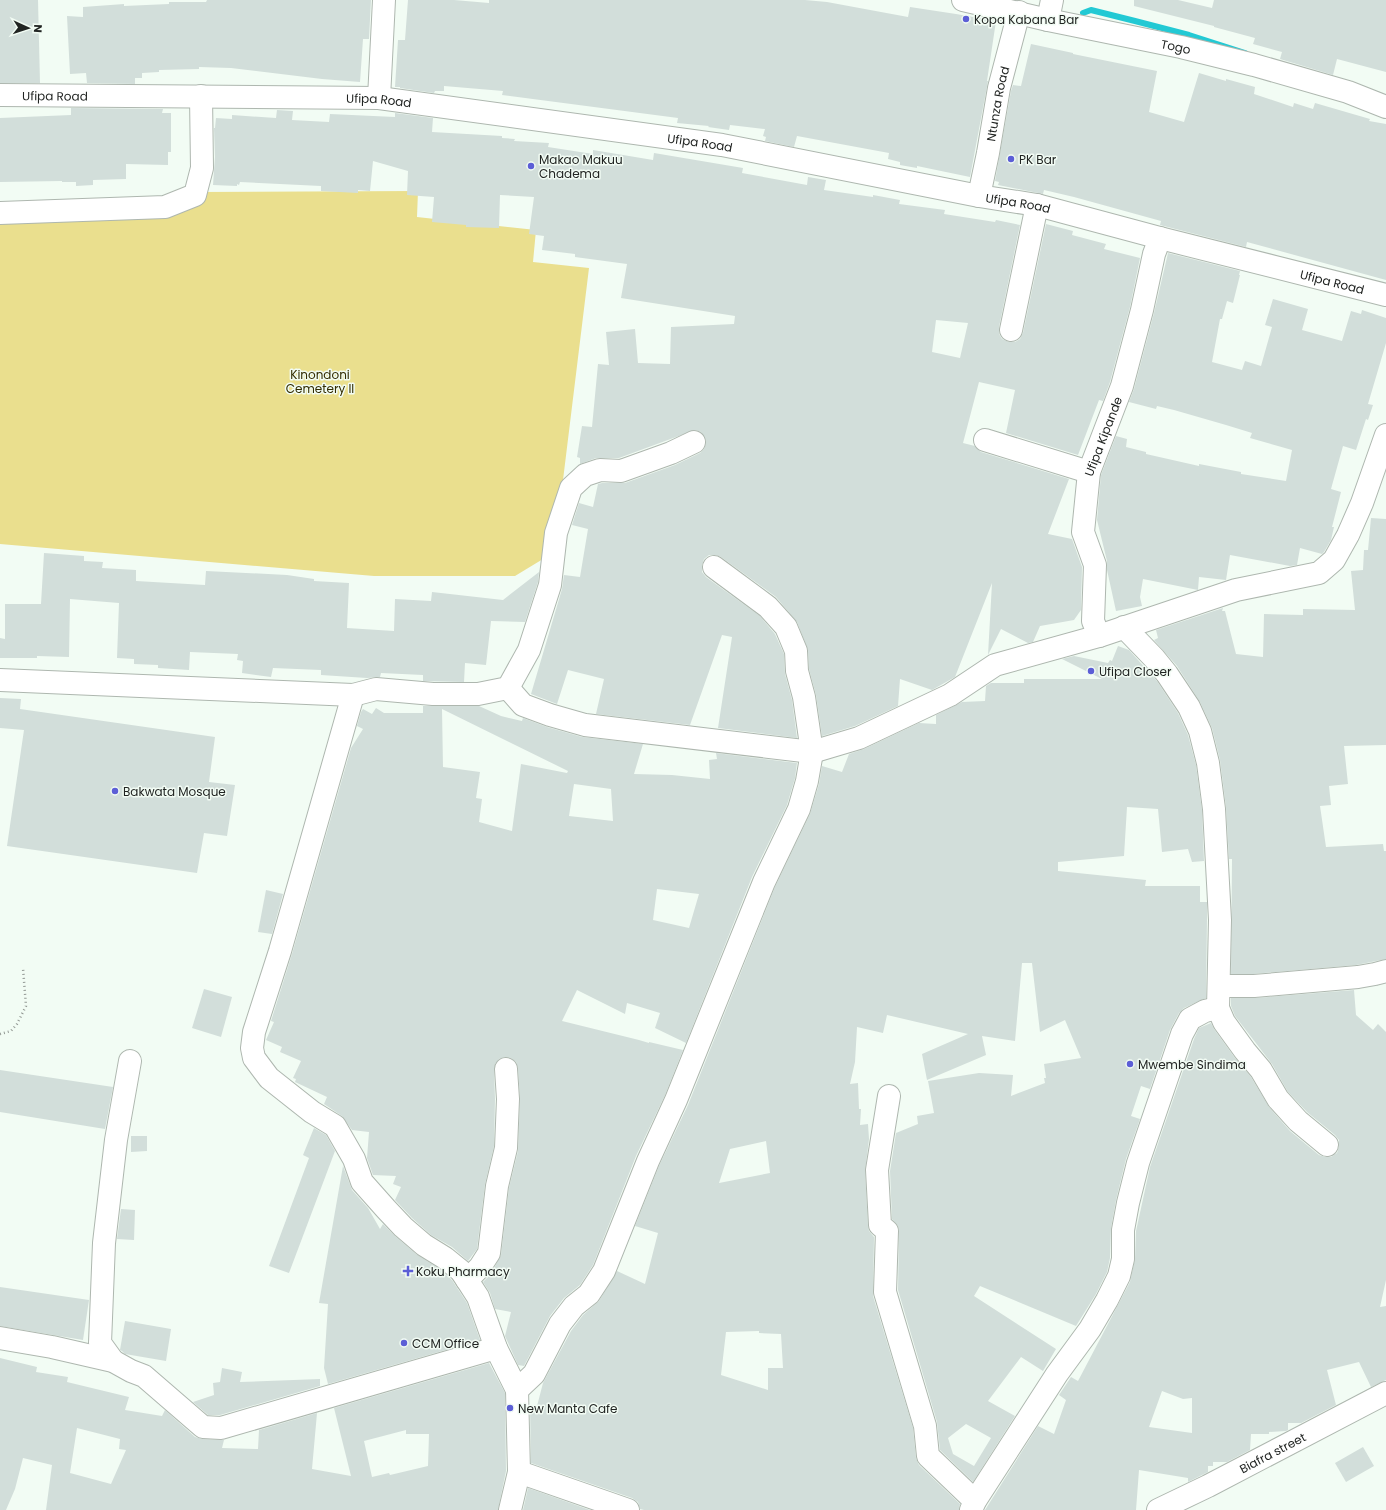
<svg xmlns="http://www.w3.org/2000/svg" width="1386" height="1510" viewBox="0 0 1386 1510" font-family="Poppins,sans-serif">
<rect width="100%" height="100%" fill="#f2fcf4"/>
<path fill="#eadf8e" d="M 418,191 L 417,217 L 536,230 L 533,262 L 589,268 L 563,480 L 543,559 L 515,576 L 374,576 L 0,544 L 0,217 L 200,192 Z"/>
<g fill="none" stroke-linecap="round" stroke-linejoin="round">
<path stroke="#23c9d4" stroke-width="6" d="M 1083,13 L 1091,10 L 1135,21 L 1189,35 L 1245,53"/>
</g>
<g fill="#d2deda" fill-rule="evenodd">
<path d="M 0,0 L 38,0 L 40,83 L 0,83 Z"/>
<path d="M 207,0 L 371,0 L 369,39 L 363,39 L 360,82 L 322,79 L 231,68 L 199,67 L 199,69 L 159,70 L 159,72 L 142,73 L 142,78 L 135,78 L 135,84 L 87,83 L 86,73 L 70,74 L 67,16 L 83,17 L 83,7 L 124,4 L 124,6 L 169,4 L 169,2 L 206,2 Z"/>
<path d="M 408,0 L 454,0 L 489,3 L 489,0 L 805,0 L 827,2 L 908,17 L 910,7 L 956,14 L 996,21 L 987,81 L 988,81 L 970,177 L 917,166 L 917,168 L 900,165 L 900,162 L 888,159 L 889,153 L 797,136 L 794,147 L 765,141 L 766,137 L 763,136 L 765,129 L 730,125 L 729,130 L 708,127 L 709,126 L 677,123 L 678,118 L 502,95 L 503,91 L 444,86 L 444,91 L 435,91 L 434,93 L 400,88 L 400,87 L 395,87 L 398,40 L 405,40 Z"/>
<path d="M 1134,0 L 1178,0 L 1212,8 L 1214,0 L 1386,0 L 1386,72 L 1337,59 L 1333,75 L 1280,59 L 1282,52 L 1253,44 L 1255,38 L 1214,27 L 1214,26 L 1134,6 Z"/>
<path d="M 1031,44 L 1073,53 L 1073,54 L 1157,71 L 1149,112 L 1184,122 L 1199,73 L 1226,81 L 1226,79 L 1255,87 L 1254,94 L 1293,107 L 1294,103 L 1313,109 L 1315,103 L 1370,119 L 1369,121 L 1386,124 L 1386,280 L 1247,242 L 1246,247 L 1160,225 L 1161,221 L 1074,197 L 1044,190 L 1043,194 L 998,185 L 999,182 L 995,181 L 1011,91 L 1013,85 L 1021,86 Z"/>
<path d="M 71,108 L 163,109 L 162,113 L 171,113 L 171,152 L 168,152 L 168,165 L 126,164 L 126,179 L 93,180 L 93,185 L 76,186 L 76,182 L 62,182 L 62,181 L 0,182 L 0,118 L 71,115 Z"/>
<path d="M 277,110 L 293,111 L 292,120 L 329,122 L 330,114 L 395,117 L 395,113 L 433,118 L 432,132 L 502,136 L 502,138 L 515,139 L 514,141 L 549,143 L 548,147 L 593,154 L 593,150 L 653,160 L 654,153 L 743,168 L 742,173 L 807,185 L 808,177 L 826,180 L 824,190 L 873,197 L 873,195 L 900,200 L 899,204 L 945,210 L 944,214 L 995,222 L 996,220 L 1020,225 L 999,327 L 999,334 L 1002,339 L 1009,342 L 1015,342 L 1020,339 L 1023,333 L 1046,224 L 1073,231 L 1072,235 L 1106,244 L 1104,249 L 1140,258 L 1130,307 L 1110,382 L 1103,401 L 1099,400 L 1078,455 L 1006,433 L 1015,390 L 979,382 L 963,443 L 975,446 L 981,452 L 1069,479 L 1048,534 L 1072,539 L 1082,567 L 1081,610 L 1074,620 L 1040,626 L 1033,642 L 1028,643 L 1001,629 L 988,655 L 992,583 L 955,677 L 932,690 L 900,679 L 898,706 L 855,726 L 822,736 L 816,695 L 809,669 L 808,650 L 797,622 L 776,597 L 721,557 L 716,555 L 709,555 L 704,559 L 702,565 L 702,572 L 706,577 L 760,616 L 775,634 L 784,654 L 785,674 L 792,700 L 797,738 L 718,728 L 732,637 L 722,635 L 690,725 L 596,714 L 604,679 L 568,670 L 557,704 L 531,694 L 562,589 L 564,575 L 580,577 L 588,529 L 572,525 L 579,503 L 593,507 L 598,484 L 602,483 L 625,483 L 675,465 L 700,453 L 704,449 L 706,443 L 705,437 L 701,432 L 695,430 L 619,458 L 596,458 L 580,464 L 580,458 L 577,457 L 582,426 L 592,427 L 598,364 L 609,365 L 606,332 L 635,329 L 638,363 L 670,364 L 671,327 L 734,324 L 735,316 L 621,298 L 627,264 L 575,257 L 575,254 L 542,250 L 544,236 L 529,234 L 534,197 L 500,195 L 499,228 L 466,227 L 466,225 L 432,222 L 434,197 L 407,195 L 408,171 L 373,161 L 370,191 L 358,190 L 358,193 L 321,191 L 321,186 L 240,182 L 239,185 L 237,184 L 237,186 L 213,185 L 215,157 L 214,128 L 215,128 L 216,118 L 232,119 L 232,115 L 276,118 ZM 936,320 L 968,323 L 960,358 L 932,352 Z"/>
<path d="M 1168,253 L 1240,271 L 1239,275 L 1240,275 L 1233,303 L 1227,301 L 1222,319 L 1220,319 L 1212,362 L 1242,370 L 1245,361 L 1261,366 L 1272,327 L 1265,325 L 1273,299 L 1308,309 L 1302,330 L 1342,341 L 1351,311 L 1361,314 L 1362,310 L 1386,318 L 1386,343 L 1368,404 L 1373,405 L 1368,420 L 1366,419 L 1356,450 L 1343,446 L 1331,489 L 1341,492 L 1332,527 L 1334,527 L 1331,540 L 1324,552 L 1322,554 L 1300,548 L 1297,565 L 1290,566 L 1230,555 L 1226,580 L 1199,577 L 1198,590 L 1143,579 L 1140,597 L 1142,606 L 1116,611 L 1107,570 L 1107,561 L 1097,520 L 1101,475 L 1116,436 L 1127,439 L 1126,447 L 1146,452 L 1146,454 L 1199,466 L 1199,464 L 1241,472 L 1241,474 L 1286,481 L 1292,450 L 1250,438 L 1252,433 L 1226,425 L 1174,410 L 1157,406 L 1156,409 L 1129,402 L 1134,389 L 1154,313 Z"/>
<path d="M 1371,518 L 1386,519 L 1386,745 L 1344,746 L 1348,784 L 1329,786 L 1331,805 L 1320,806 L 1326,847 L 1383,844 L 1384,851 L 1386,851 L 1386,959 L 1356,965 L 1253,974 L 1231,974 L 1232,859 L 1229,859 L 1226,807 L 1220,760 L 1212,728 L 1200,702 L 1177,666 L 1154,640 L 1158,638 L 1156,630 L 1223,608 L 1222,611 L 1225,611 L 1236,654 L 1263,657 L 1264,614 L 1303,615 L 1303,609 L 1355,610 L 1351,571 L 1363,570 L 1364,550 L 1368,550 Z"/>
<path d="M 44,553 L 84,556 L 84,561 L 103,562 L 102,568 L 136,570 L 136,581 L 205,585 L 206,571 L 287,575 L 314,579 L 314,581 L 349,583 L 347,628 L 394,631 L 395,599 L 431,601 L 432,592 L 503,600 L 539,572 L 538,582 L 525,622 L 491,621 L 486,665 L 465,663 L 464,682 L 423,681 L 423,675 L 381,673 L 380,677 L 367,678 L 321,675 L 321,670 L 273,668 L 271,677 L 242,673 L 243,661 L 237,660 L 238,654 L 190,652 L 189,670 L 158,668 L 158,665 L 134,664 L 134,659 L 117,658 L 119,603 L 70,599 L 69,657 L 37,656 L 37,658 L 0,658 L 0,638 L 5,639 L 5,604 L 41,604 Z"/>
<path d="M 1118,646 L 1129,650 L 1157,681 L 1178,713 L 1188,735 L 1196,765 L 1202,810 L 1204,861 L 1192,862 L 1188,849 L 1162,852 L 1158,809 L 1127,807 L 1124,856 L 1058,862 L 1058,871 L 1146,880 L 1145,886 L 1200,886 L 1200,902 L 1207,902 L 1207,920 L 1206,998 L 1184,1008 L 1179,1013 L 1170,1030 L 1150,1089 L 1141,1086 L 1131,1116 L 1140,1119 L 1126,1159 L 1116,1200 L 1111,1228 L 1110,1258 L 1107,1272 L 1096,1294 L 1076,1326 L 980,1286 L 974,1296 L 1056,1349 L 1043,1371 L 1021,1357 L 988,1401 L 1015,1416 L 973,1482 L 940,1450 L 937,1422 L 898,1290 L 899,1231 L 898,1226 L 892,1219 L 890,1171 L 896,1133 L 918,1124 L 917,1116 L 934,1113 L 928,1081 L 979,1073 L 1013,1075 L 1011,1096 L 1045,1083 L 1044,1078 L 1046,1078 L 1044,1064 L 1081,1058 L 1065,1020 L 1040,1032 L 1032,963 L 1022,963 L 1015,1041 L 982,1036 L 986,1055 L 927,1080 L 922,1054 L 968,1034 L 887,1015 L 883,1033 L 857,1027 L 855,1062 L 850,1084 L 858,1083 L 859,1109 L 861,1109 L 860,1125 L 868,1124 L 869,1139 L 865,1171 L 868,1226 L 869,1231 L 874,1237 L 873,1296 L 913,1428 L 916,1458 L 919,1465 L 960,1504 L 959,1510 L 644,1510 L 640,1509 L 638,1502 L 632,1498 L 531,1463 L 530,1406 L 536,1410 L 543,1383 L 571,1331 L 583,1315 L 599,1301 L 617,1271 L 645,1284 L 658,1233 L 635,1226 L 659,1166 L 688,1105 L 775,887 L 810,814 L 819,784 L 822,766 L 842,772 L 849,754 L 864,749 L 919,723 L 936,724 L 936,715 L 962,702 L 985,701 L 986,686 L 991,683 L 1024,683 L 1024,679 L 1102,679 L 1062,659 L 1074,656 L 1108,663 L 1110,660 L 1112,661 ZM 766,1141 L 770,1173 L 719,1183 L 730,1149 ZM 759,1331 L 759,1333 L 781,1334 L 783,1368 L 768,1368 L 768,1390 L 721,1375 L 726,1332 ZM 966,1424 L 991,1438 L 974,1466 L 953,1454 L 948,1438 Z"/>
<path d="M 0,698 L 21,699 L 20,709 L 215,737 L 209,782 L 235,785 L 227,836 L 204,833 L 197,873 L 7,846 L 24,730 L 0,728 Z"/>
<path d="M 423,706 L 479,706 L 501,716 L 522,721 L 523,718 L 547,727 L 582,737 L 643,744 L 634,774 L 672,775 L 710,779 L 709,760 L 717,759 L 716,753 L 797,763 L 795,778 L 787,805 L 752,877 L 686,1043 L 655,1028 L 660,1013 L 627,1003 L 625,1014 L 577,990 L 562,1021 L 639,1040 L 649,1043 L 649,1042 L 683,1050 L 665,1095 L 636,1156 L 593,1265 L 580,1285 L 564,1298 L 550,1316 L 524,1366 L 518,1365 L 505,1336 L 511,1312 L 495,1309 L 490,1293 L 483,1282 L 491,1274 L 501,1255 L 509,1188 L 518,1151 L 520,1098 L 518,1068 L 516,1062 L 511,1058 L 505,1057 L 499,1059 L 495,1064 L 494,1070 L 495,1099 L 494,1146 L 485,1184 L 477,1249 L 468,1261 L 452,1247 L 431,1235 L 412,1218 L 395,1200 L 401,1187 L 393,1184 L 396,1176 L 373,1175 L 367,1158 L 369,1132 L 352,1130 L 342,1116 L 324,1104 L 327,1097 L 295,1082 L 296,1079 L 293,1078 L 301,1061 L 280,1052 L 282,1047 L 266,1040 L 274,1022 L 271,1021 L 292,954 L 351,748 L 363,729 L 357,726 L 361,712 L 363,709 L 372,714 L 376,708 L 384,713 L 423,713 ZM 442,709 L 568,771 L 567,773 L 521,764 L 512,831 L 479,822 L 482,799 L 476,798 L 480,772 L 443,767 ZM 574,784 L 611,789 L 613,821 L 569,816 ZM 657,889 L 699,894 L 689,928 L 653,920 Z"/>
<path d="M 266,890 L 283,894 L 272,934 L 258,932 Z"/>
<path d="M 204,989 L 232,997 L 221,1037 L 192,1028 Z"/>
<path d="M 1354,990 L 1356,1015 L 1373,1030 L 1378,1024 L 1386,1032 L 1386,1280 L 1380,1307 L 1386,1306 L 1386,1380 L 1371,1387 L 1359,1362 L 1327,1370 L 1336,1405 L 1301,1423 L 1288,1423 L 1288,1430 L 1286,1431 L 1269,1432 L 1269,1434 L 1251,1434 L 1250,1450 L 1227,1462 L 1213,1462 L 1213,1466 L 1208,1466 L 1208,1472 L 1188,1482 L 1188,1478 L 1139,1470 L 1136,1510 L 985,1510 L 1038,1426 L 1054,1434 L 1066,1400 L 1059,1395 L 1071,1377 L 1078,1381 L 1130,1282 L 1135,1259 L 1136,1231 L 1150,1167 L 1194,1039 L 1199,1028 L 1211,1023 L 1214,1029 L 1235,1058 L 1251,1077 L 1269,1107 L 1290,1131 L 1319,1155 L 1325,1157 L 1331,1157 L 1337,1153 L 1339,1147 L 1339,1140 L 1335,1135 L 1307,1112 L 1288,1092 L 1272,1064 L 1235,1016 L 1231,1006 L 1231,998 L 1255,998 ZM 1162,1391 L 1183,1399 L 1192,1398 L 1192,1433 L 1149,1427 Z"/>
<path d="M 0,1070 L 113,1087 L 105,1129 L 0,1112 Z"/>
<path d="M 314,1128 L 326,1135 L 335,1151 L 289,1273 L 269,1266 L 309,1158 L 303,1155 Z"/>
<path d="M 131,1136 L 147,1136 L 147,1151 L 131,1152 Z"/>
<path d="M 343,1166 L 352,1190 L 368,1208 L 380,1229 L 383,1224 L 395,1236 L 416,1254 L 438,1268 L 452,1280 L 467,1303 L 480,1340 L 328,1384 L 324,1368 L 328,1304 L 319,1303 Z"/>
<path d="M 121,1209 L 135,1210 L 134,1240 L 117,1239 Z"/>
<path d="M 0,1287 L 89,1300 L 83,1340 L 0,1326 Z"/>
<path d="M 125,1321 L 171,1329 L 166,1361 L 125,1354 L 122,1351 L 120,1350 Z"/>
<path d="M 0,1358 L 37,1367 L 36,1372 L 68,1377 L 67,1382 L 129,1397 L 125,1410 L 162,1416 L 165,1410 L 195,1437 L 202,1439 L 224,1440 L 222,1448 L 258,1449 L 259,1430 L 317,1413 L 312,1469 L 351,1476 L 334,1408 L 489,1363 L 505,1393 L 506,1471 L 498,1510 L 46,1510 L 52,1465 L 23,1458 L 15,1489 L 6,1510 L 0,1510 ZM 77,1428 L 120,1439 L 119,1449 L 126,1450 L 111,1484 L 70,1473 ZM 406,1430 L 406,1434 L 429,1434 L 428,1466 L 390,1475 L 389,1473 L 372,1477 L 364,1441 Z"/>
<path d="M 222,1368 L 242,1372 L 240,1382 L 320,1379 L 320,1386 L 220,1415 L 208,1415 L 193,1402 L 214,1395 L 213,1383 L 220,1382 Z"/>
<path d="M 1363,1447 L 1374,1466 L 1346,1482 L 1335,1463 Z"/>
<path d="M 528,1488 L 590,1510 L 523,1510 Z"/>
</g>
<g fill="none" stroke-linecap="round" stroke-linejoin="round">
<defs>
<g id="minor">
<path id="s1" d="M 963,0 L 1048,20 L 1181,47 L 1254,65 L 1348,92 L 1386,107"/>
<path d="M 1048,20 L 1052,0"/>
<path id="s2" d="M 0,95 L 379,98 L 722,145 L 979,196 L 1037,205 L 1160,238 L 1386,295"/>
<path d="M 379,98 L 384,0"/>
<path id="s3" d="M 979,196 L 988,153 L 999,88 L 1019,12"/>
<path d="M 0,213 L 165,207 L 195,195 L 202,168 L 201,96"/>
<path d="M 1011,330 L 1037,205"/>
<path d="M 985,440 L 1089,472"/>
<path d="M 1124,627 L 1154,658 L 1167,674 L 1189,707 L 1200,731 L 1208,763 L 1214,809 L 1220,920 L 1218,1008 L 1224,1022 L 1245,1051 L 1261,1070 L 1278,1099 L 1298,1121 L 1327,1145"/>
<path id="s4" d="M 1099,636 L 1093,621 L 1095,565 L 1083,532 L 1089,472 L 1122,386 L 1142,310 L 1154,254 L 1160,238"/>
<path d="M 0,680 L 353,695 L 376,689 L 433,694 L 478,694 L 508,688 L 529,650 L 550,585 L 556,533 L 571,488 L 585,475 L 600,470 L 621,471 L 671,453 L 694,442"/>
<path d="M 508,688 L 523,705 L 550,715 L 585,725 L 812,752 L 859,738 L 950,695 L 995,665 L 1099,636 L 1236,590 L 1319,573 L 1334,560 L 1348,535 L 1362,503 L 1386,435"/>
<path d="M 353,695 L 280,951 L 254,1032 L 252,1048 L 254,1058 L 269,1078 L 312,1112 L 335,1126 L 354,1159 L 362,1182 L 386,1209 L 403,1227 L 424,1245 L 445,1258 L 461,1271 L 467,1280 L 478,1297 L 496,1348 L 517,1390 L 519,1472 L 510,1510"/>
<path d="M 1219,986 L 1254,986 L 1358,977 L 1375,974 L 1386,971"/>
<path d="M 889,1096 L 877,1170 L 880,1225 L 887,1231 L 885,1292 L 925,1426 L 928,1456 L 975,1501"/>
<path d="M 467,1280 L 480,1267 L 489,1253 L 497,1186 L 506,1148 L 508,1099 L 506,1069"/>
<path d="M 0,1338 L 52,1347 L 113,1361 L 131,1371 L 144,1376 L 203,1427 L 221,1428 L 496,1348"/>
<path d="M 113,1361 L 100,1343 L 104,1243 L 116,1140 L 130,1061"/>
<path d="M 517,1390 L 534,1374 L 560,1324 L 574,1306 L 589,1294 L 604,1271 L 648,1161 L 676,1100 L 764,882 L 799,809 L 807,781 L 812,752 L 804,697 L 797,671 L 796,651 L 786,627 L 768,607 L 714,567"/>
<path d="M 519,1472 L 628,1510"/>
<path d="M 971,1510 L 975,1501 L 1057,1374 L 1090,1329 L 1107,1300 L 1119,1276 L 1123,1259 L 1123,1230 L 1128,1203 L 1138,1163 L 1182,1034 L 1190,1019 L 1205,1011 L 1218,1008"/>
<path id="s5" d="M 1158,1510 L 1208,1486 L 1386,1393"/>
</g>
</defs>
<use href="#minor" stroke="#aeb7af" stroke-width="24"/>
<path stroke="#949a95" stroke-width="2.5" stroke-dasharray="1 3" stroke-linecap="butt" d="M 0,1034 L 11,1031 L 17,1024 L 26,1006 L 23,968"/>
<use href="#minor" stroke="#fff" stroke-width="22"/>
</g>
<g fill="#5c5ed6" stroke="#f2fcf4" stroke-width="1.5">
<circle cx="966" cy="19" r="4"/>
<circle cx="1011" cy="159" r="4"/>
<circle cx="531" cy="166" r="4"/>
<circle cx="1091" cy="671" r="4"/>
<circle cx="115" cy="791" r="4"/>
<circle cx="1130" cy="1064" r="4"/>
<path d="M406 1265h4v4h4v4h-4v4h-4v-4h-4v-4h4z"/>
<circle cx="404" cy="1343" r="4"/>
<circle cx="510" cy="1408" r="4"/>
</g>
<g text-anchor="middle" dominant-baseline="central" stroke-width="3" stroke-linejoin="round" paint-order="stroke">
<g font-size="12" fill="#212422" stroke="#f2fcf4" text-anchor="start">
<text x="974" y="19">Kopa Kabana Bar</text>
<text x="539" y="159">Makao Makuu<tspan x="539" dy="14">Chadema</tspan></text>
<text x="1019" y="159">PK Bar</text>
<text x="1099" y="671">Ufipa Closer</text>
<text x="123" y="791">Bakwata Mosque</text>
<text x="1138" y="1064">Mwembe Sindima</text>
<text x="416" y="1271">Koku Pharmacy</text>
<text x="412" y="1343">CCM Office</text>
<text x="518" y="1408">New Manta Cafe</text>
</g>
<g font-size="12" fill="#212422" stroke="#f2fcf4">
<text stroke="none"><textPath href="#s1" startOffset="218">Togo</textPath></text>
<text stroke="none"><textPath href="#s2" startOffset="55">Ufipa Road</textPath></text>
<text stroke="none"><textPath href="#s2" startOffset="379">Ufipa Road</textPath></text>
<text stroke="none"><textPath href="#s3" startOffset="94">Ntunza Road</textPath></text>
<text stroke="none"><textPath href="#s2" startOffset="703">Ufipa Road</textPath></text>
<text stroke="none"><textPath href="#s2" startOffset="1027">Ufipa Road</textPath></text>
<text stroke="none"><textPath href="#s2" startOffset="1351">Ufipa Road</textPath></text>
<text stroke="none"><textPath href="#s4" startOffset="206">Ufipa Kipande</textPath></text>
<text stroke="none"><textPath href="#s5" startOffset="128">Biafra street</textPath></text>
</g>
<g font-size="12" fill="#322c00" stroke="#f2fcf4">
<text x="320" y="374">Kinondoni<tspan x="320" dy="14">Cemetery II</tspan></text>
</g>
</g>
<g transform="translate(28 28) rotate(93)" stroke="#f2fcf4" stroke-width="3" paint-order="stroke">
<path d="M0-3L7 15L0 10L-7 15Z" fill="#212422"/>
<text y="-6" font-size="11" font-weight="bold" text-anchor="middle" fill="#212422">N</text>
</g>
</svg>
